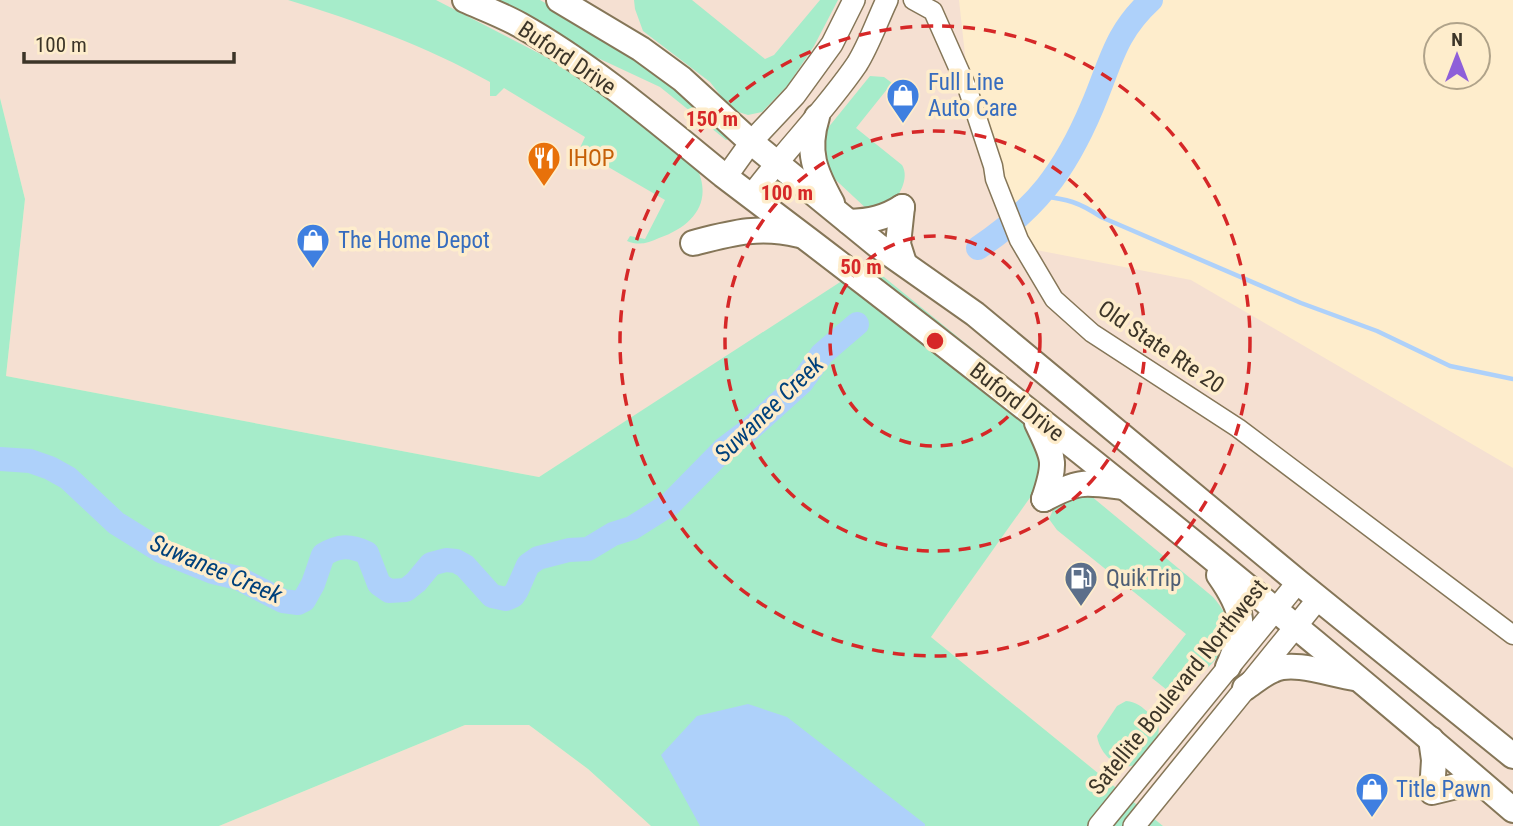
<svg xmlns="http://www.w3.org/2000/svg" width="1513" height="826" viewBox="0 0 1513 826" font-family="'Roboto Condensed',sans-serif">
<rect width="100%" height="100%" fill="#feedcc"/>
<g fill="#f5e0d2">
<path d="M 0,0 L 959,0 L 975,146 L 1026,248 L 1191,280 L 1513,468 L 1513,826 L 1163,826 L 931,637 L 1075,433 L 868,265 L 539,477 L 6,376 L 25,199 L 0,98 Z"/>
<path d="M 465,725 L 529,725 L 588,769 L 651,826 L 219,826 Z"/>
</g>
<g fill="#a6ecca">
<path d="M 288,0 L 436,0 L 548,58 L 614,103 L 696,166 C 714,202 693,226 659,238 C 648,243 639,246 627,241 L 630,236 L 645,239 L 665,200 L 579,150 L 585,137 L 504,88 L 496,96 L 490,96 L 490,82 C 426,46 357,21 288,0 Z"/>
<path d="M 496,0 L 540,0 L 570,17 L 647,68 L 730,134 L 729,139 L 726,140 L 660,87 L 585,52 Z"/>
<path d="M 634,0 L 692,0 L 765,59 L 774,55 L 820,0 L 838,0 L 814,46 L 788,85 L 762,112 L 748,115 L 732,110 L 710,82 L 643,31 L 635,9 Z"/>
<path d="M 870,76 L 884,77 L 892,83 L 856,128 L 902,165 C 910,178 899,199 887,206 C 882,209 874,210 869,211 L 825,170 L 823,134 Z"/>
<path d="M 0,98 L 25,199 L 6,376 L 539,477 L 868,264 L 1076,433 L 931,637 L 1163,826 L 651,826 L 588,769 L 529,725 L 465,725 L 219,826 L 0,826 Z"/>
<path d="M 1085,491 L 1213,597 C 1241,628 1227,651 1200,675 C 1188,685 1183,692 1167,690 L 1152,678 L 1186,634 L 1057,530 L 1049,519 L 1056,503 Z"/>
<path d="M 1126,701 C 1137,702 1142,707 1150,714 C 1167,729 1156,743 1144,756 C 1140,760 1137,765 1131,766 C 1114,769 1099,751 1097,736 L 1117,706 Z"/>
</g>
<path fill="#aed1fa" d="M 748,704 L 787,717 L 925,824 L 925,826 L 700,826 L 661,755 L 697,716 Z"/>
<g fill="none" stroke-linecap="round" stroke-linejoin="round">
<path stroke="#aed1fa" stroke-width="4.5" d="M 1041,196 C 1067,199 1079,202 1101,217 L 1301,303 L 1377,331 L 1450,366 L 1513,379"/>
<g stroke="#aed1fa" stroke-width="24">
<path d="M 978,248 C 1036,209 1065,171 1092,107 C 1111,63 1114,34 1151,0"/>
<path d="M 0,459 L 30,461 L 50,468 L 68,478 L 116,523 L 161,551 L 213,572 L 238,578 L 283,601 L 298,603 L 304,600 L 313,584 L 323,555 C 339,545 350,545 367,553 L 379,584 L 389,591 L 406,590 L 416,582 L 431,564 L 446,560 L 456,561 L 465,566 L 492,596 L 506,599 L 513,596 L 517,590 L 528,565 L 538,558 L 569,550 L 588,549 L 613,534 L 632,528 L 670,504 L 725,448 L 749,430 L 802,382 L 822,354 L 857,324"/>
</g>
<defs>
<path id="minor" d="M 913,0 L 933,11 L 968,90 L 993,166 L 995,179 L 1019,240 L 1054,299 L 1092,333 L 1238,428 L 1513,635"/>
<g id="major">
<path d="M 726,177 L 751,142 L 795,95 L 832,44 L 854,0"/>
<path d="M 751,196 C 785,150 825,111 857,64 C 869,45 877,21 887,0"/>
<path d="M 1099,826 L 1298,582"/>
<path d="M 1134,826 L 1318,599"/>
</g>
<g id="highway">
<path d="M 465,0 C 483,8 502,15 520,25 C 593,66 658,122 723,175 C 753,198 784,221 814,244 C 1052,426 1286,614 1513,810"/>
<path d="M 559,0 L 641,49 L 682,79 L 751,142 L 877,245 L 975,314 L 1298,582 L 1513,756"/>
<path d="M 817,117 C 806,152 815,172 832,203"/>
<path d="M 902,207 L 898,244 L 904,263"/>
<path d="M 849,222 C 870,221 885,218 902,207"/>
<path d="M 693,243 C 732,233 760,225 799,235"/>
<path d="M 1037,423 C 1054,459 1057,460 1044,499"/>
<path d="M 1044,499 C 1080,480 1083,482 1123,487"/>
<path d="M 1219,575 C 1245,612 1246,626 1228,667"/>
<path d="M 1245,688 C 1254,682 1263,674 1273,670 C 1294,660 1332,675 1355,678"/>
<path d="M 1431,739 L 1434,760 L 1432,792 L 1461,785 L 1481,783"/>
</g>
</defs>
<use href="#minor" stroke="#857658" stroke-width="21"/>
<use href="#major" stroke="#857658" stroke-width="24"/>
<use href="#highway" stroke="#857658" stroke-width="28"/>
<use href="#minor" stroke="#fff" stroke-width="18"/>
<use href="#major" stroke="#fff" stroke-width="21"/>
<use href="#highway" stroke="#fff" stroke-width="24"/>
</g>
<g fill="none" stroke="#d62828" stroke-width="3.5" stroke-dasharray="12 9">
<circle cx="935" cy="341" r="105"/>
<circle cx="935" cy="341" r="210"/>
<circle cx="935" cy="341" r="315"/>
</g>
<defs>
<symbol id="shop-pin" viewBox="-11 -11 22 30"><path d="M0 17L-7.5 6A9.5 9.5 0 1 1 7.5 6Z" fill="#3f7fe0" stroke="#feedcc"/><path d="M-5-2.5h2.3a2.7 3.5 0 0 1 5.4 0H5L5.5 6h-11ZM-1.5-2.5h3a1.5 2.3 0 0 0-3 0Z" fill="#fff"/></symbol>
<symbol id="restaurant-pin" viewBox="-11 -11 22 30"><path d="M0 17L-7.5 6A9.5 9.5 0 1 1 7.5 6Z" fill="#e8710a" stroke="#feedcc"/><path d="M-5-6h1v4h1v-4h1v4h1v-4h1v5L-1.5 .5V6h-2V.5L-5-1ZM5-6V6H3V1.5H1.5Q1.5-4 5-6Z" fill="#fff"/></symbol>
<symbol id="fuel-pin" viewBox="-11 -11 22 30"><path d="M0 17L-7.5 6A9.5 9.5 0 1 1 7.5 6Z" fill="#5c6f8a" stroke="#feedcc"/><path d="M-5.5-6h7V0h2V4h1.3V-2.5L3-4.5l.8-.8L6-3V5H2.5V1h-1V6h-7ZM-4.2-4.7v3.2H.2V-4.7Z" fill="#fff"/></symbol>
</defs>
<g fill-rule="evenodd">
<use href="#shop-pin" x="884" y="76" width="38" height="52"/>
<use href="#restaurant-pin" x="525" y="139" width="38" height="52"/>
<use href="#shop-pin" x="294" y="221" width="38" height="52"/>
<use href="#fuel-pin" x="1062" y="559" width="38" height="52"/>
<use href="#shop-pin" x="1353" y="770" width="38" height="52"/>
</g>
<g text-anchor="middle" dominant-baseline="central" stroke-width="7" stroke-linejoin="round" paint-order="stroke">
<g font-size="23" fill="#3c3528" stroke="#feedcc">
<text transform="translate(567 58) rotate(34)">Buford Drive</text>
<text transform="translate(1161 347) rotate(34)">Old State Rte 20</text>
<text transform="translate(1017 402) rotate(38)">Buford Drive</text>
<text transform="translate(1178 687) rotate(-51)">Satellite Boulevard Northwest</text>
</g>
<g font-size="23" fill="#366cbe" stroke="#feedcc" text-anchor="start">
<text x="928" y="82">Full Line<tspan x="928" dy="26">Auto Care</tspan></text>
<text x="338" y="240">The Home Depot</text>
<text x="1396" y="789">Title Pawn</text>
</g>
<g font-size="23" fill="#c56008" stroke="#feedcc" text-anchor="start">
<text x="568" y="158">IHOP</text>
</g>
<g font-size="23" fill="#4e5e75" stroke="#feedcc" text-anchor="start">
<text x="1106" y="578">QuikTrip</text>
</g>
<g font-size="24" font-style="italic" fill="#00417b" stroke="#feedcc">
<text transform="translate(769 409) rotate(-44)">Suwanee Creek</text>
<text transform="translate(216 569) rotate(23)">Suwanee Creek</text>
</g>
</g>
<circle cx="935" cy="341" r="10" fill="#d62828" stroke="#feedcc" stroke-width="3.5"/>
<g font-size="21" text-anchor="middle" font-weight="bold" fill="#d62828" stroke="#feedcc" stroke-width="7" stroke-linejoin="round" paint-order="stroke">
<text x="712" y="126">150 m</text>
<text x="787" y="200">100 m</text>
<text x="861" y="274">50 m</text>
</g>
<g transform="translate(1457 56)"><circle r="33" fill="#feedcc" stroke="#b0a38a" stroke-width="2"/>
<path d="M0-5L12 26L0 18L-12 26Z" fill="#8e5fd9"/>
<text y="-10" font-size="19" font-weight="bold" text-anchor="middle" fill="#3c3528">N</text>
</g>
<path d="M24 52v10h210v-10" fill="none" stroke="#3c3528" stroke-width="3.5"/>
<text x="35" y="52" font-size="21" fill="#3c3528" stroke="#feedcc" stroke-width="5" paint-order="stroke">100 m</text>
</svg>
